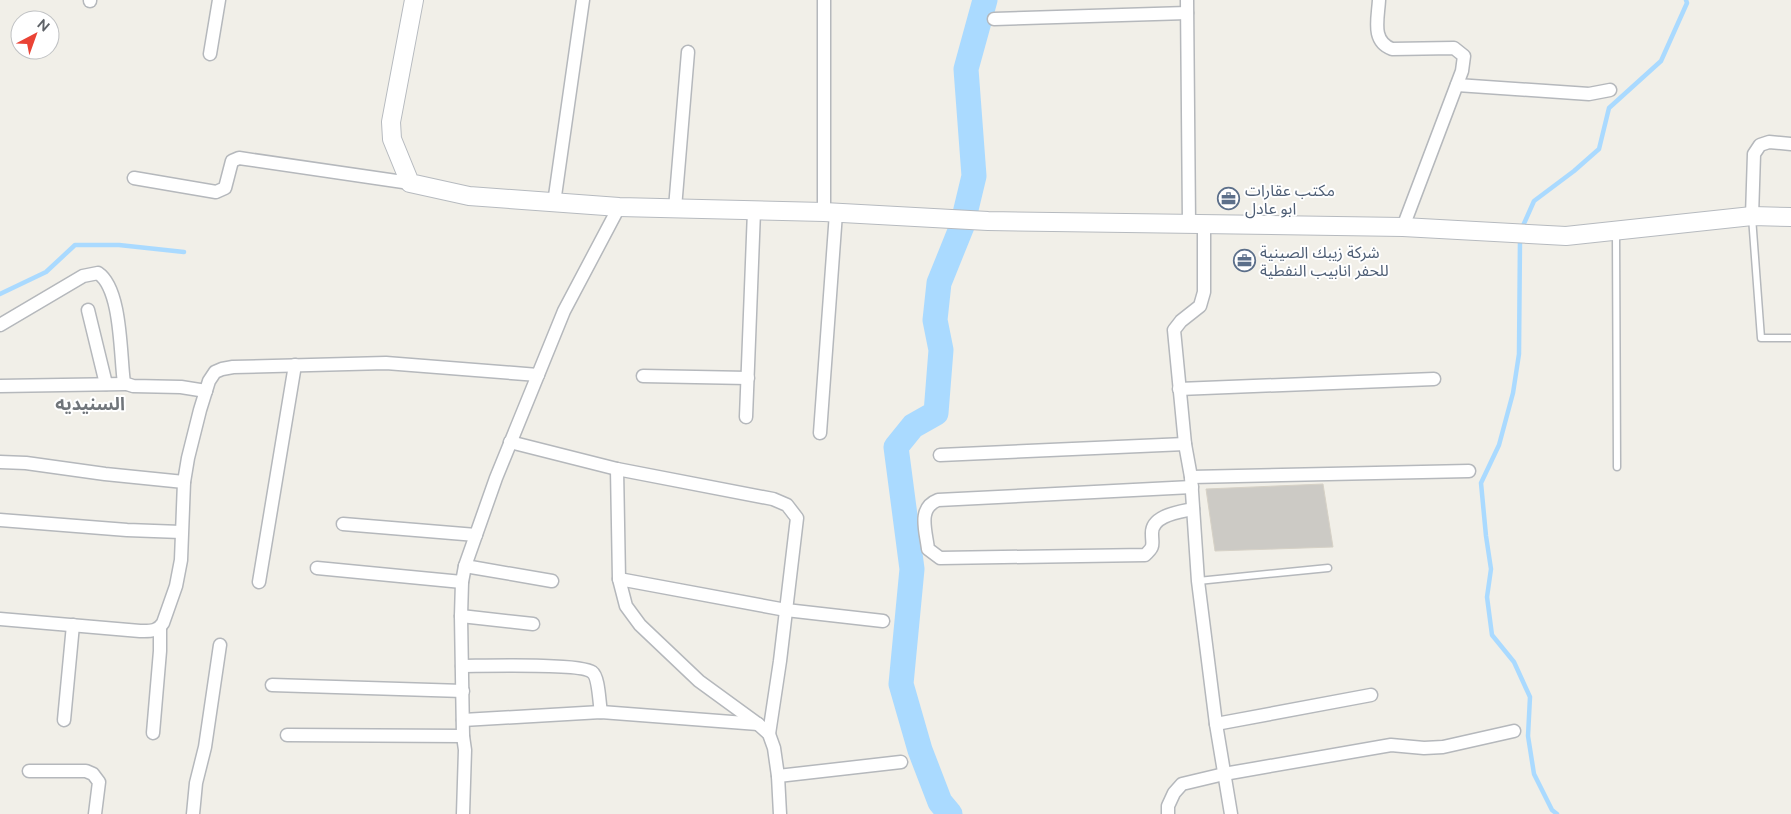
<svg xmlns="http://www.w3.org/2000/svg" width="1791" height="814" viewBox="0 0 1791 814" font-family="Raleway,'Noto Sans Arabic',sans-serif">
<rect width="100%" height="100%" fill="#f1efe8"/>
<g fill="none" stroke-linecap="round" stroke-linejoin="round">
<g stroke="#aadaff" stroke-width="4.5">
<path d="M 1522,228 L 1534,201 L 1574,171 L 1599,149 L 1609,108 L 1661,61 L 1687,3 L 1686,0"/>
<path d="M 1520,238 L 1519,354 L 1513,393 L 1499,445 L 1481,483 L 1486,536 L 1491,569 L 1487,597 L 1492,635 L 1514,662 L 1530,697 L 1528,736 L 1534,774 L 1552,810 L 1557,814"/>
<path d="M 0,294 L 46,272 L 75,245 L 119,245 L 184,252"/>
</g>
<path stroke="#aadaff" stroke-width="25" d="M 950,814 L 940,802 L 920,750 L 901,684 L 912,569 L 896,447 L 913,426 L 936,413 L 941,350 L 935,320 L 939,283 L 962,226 L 974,176 L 966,69 L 985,0"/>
</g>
<g fill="#cccac5" stroke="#d6d1c6">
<path d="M 1237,192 L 1237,205 L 1222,206 L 1221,193 Z"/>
<path d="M 1323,484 L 1333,547 L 1215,551 L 1206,489 Z"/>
</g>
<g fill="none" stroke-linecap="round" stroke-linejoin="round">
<defs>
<g id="service">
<path d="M 1752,217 L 1761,338 L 1791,338"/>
<path d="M 1616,232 L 1617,467"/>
<path d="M 1198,581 L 1328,568"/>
</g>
<g id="minor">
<path d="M 90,0 L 90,1"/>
<path d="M 1187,0 L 1189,223"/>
<path d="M 1379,0 C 1378,19 1371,41 1392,49 L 1454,48 L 1464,56 L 1462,71 L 1403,227"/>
<path d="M 994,19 L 1187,13"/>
<path d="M 210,54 L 219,0"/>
<path d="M 1457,85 L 1589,94 L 1610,90"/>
<path d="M 134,178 L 216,192 L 225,188 L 232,161 L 239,158 L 410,183"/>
<path d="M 554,203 L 583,0"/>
<path d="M 675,208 L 688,52"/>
<path d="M 824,212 L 824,0"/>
<path d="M 1752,216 L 1754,154 L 1760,145 L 1769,142 L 1791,144"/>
<path d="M 1204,223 L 1204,292 L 1200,306 L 1181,321 L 1174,330 L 1185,444 L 1191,477 L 1198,581 L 1216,724 L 1231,814"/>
<path d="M 88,310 L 106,384"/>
<path d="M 0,325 L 83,276 L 98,273 C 122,289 120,356 124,383 L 133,386 L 181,387 L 206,391"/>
<path d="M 643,376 L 748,378"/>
<path d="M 0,386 L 125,384"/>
<path d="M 1179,389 L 1434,379"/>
<path d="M 746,417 L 754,211"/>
<path d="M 820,433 L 836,213"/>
<path d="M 510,442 L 617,469 L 773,499 L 787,505 L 797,518 L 780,661 L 769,734"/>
<path d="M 940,455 L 1185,444"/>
<path d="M 0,462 L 26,463 L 105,474 L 184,482"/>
<path d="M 617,469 L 619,579 L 626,606 L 640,625 L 699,681 L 758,724 L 769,734 L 774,748 L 778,776 L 780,814"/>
<path d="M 1191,477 L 1469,471"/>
<path d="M 1192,487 L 938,500 C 917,508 926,531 928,549 L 940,558 L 1145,555 C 1155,546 1152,545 1152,534 C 1151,515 1180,512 1193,509"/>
<path d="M 0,520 L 127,530 L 181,532"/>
<path d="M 343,524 L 476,535"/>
<path d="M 465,566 L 552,581"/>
<path d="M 317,568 L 462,582"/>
<path d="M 619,579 L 786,610 L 883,621"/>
<path d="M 259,582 L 295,365"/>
<path d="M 461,616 L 533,624"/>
<path d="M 0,619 L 140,631 C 150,631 157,632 163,623 L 176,586 L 181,560 L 184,482 L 188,458 L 200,410 L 209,381 L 215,372 L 222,369 L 233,367 L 386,363 L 538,375"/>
<path d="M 462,666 C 482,666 581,663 592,672 C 599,677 599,702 601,712"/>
<path d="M 272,685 L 463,691"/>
<path d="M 64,720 L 73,625"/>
<path d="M 463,720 L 601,712 L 758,724"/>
<path d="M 1216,724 L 1371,695"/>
<path d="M 153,733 L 160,651 L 160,628"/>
<path d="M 287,735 L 463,736"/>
<path d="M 29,771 L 86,771 L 93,774 L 99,782 L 95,814"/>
<path d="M 778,776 L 901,762"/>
<path d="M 193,814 L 196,783 L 205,747 L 220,645"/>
<path d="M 463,814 L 465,750 L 463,736 L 461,616 L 462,582 L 465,566 L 496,478 L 564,311 L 619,207"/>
<path d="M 1168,814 L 1168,806 L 1174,793 L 1182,784 L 1224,774 L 1391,745 L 1424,748 L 1443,747 L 1514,731"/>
</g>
<path id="secondary" d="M 414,0 L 391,122 L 392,139 L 410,183 L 469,196 L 619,207 L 824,212 L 988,221 L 1403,227 L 1566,236 L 1752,216 L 1791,217"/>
</defs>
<use href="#service" stroke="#b5b8bc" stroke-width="9"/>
<use href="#minor" stroke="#b5b8bc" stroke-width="15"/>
<use href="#secondary" stroke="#b6babf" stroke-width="20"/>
<use href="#service" stroke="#fff" stroke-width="6"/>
<use href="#minor" stroke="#fff" stroke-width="12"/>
<use href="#secondary" stroke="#fff" stroke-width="18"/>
</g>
<defs>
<symbol id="office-ring" viewBox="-11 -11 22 22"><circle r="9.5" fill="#fff" stroke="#5c6f8a" stroke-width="1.5"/><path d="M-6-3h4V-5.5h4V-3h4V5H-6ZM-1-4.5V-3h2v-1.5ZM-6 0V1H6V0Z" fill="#5c6f8a"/></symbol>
</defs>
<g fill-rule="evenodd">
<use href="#office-ring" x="1216" y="186" width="25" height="25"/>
<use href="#office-ring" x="1232" y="248" width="25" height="25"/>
</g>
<g text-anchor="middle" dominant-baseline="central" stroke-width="4" stroke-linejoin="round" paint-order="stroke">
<g font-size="16" fill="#4e5e75" stroke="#fff" text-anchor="start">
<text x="1245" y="190">مكتب عقارات<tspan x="1245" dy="18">ابو عادل</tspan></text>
<text x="1260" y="252">شركة زيبك الصينية<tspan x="1260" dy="18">للحفر انابيب النفطية</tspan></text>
</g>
<g font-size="18" font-weight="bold" fill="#70757a" stroke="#fff">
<text x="90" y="403">السنيديه</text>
</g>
</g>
<g transform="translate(35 35) rotate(41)"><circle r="24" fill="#ffffff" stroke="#bfc1c3"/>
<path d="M0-4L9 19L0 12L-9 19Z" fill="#ea4335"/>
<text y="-8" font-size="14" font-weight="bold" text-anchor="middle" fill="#5f6368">N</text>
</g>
</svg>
